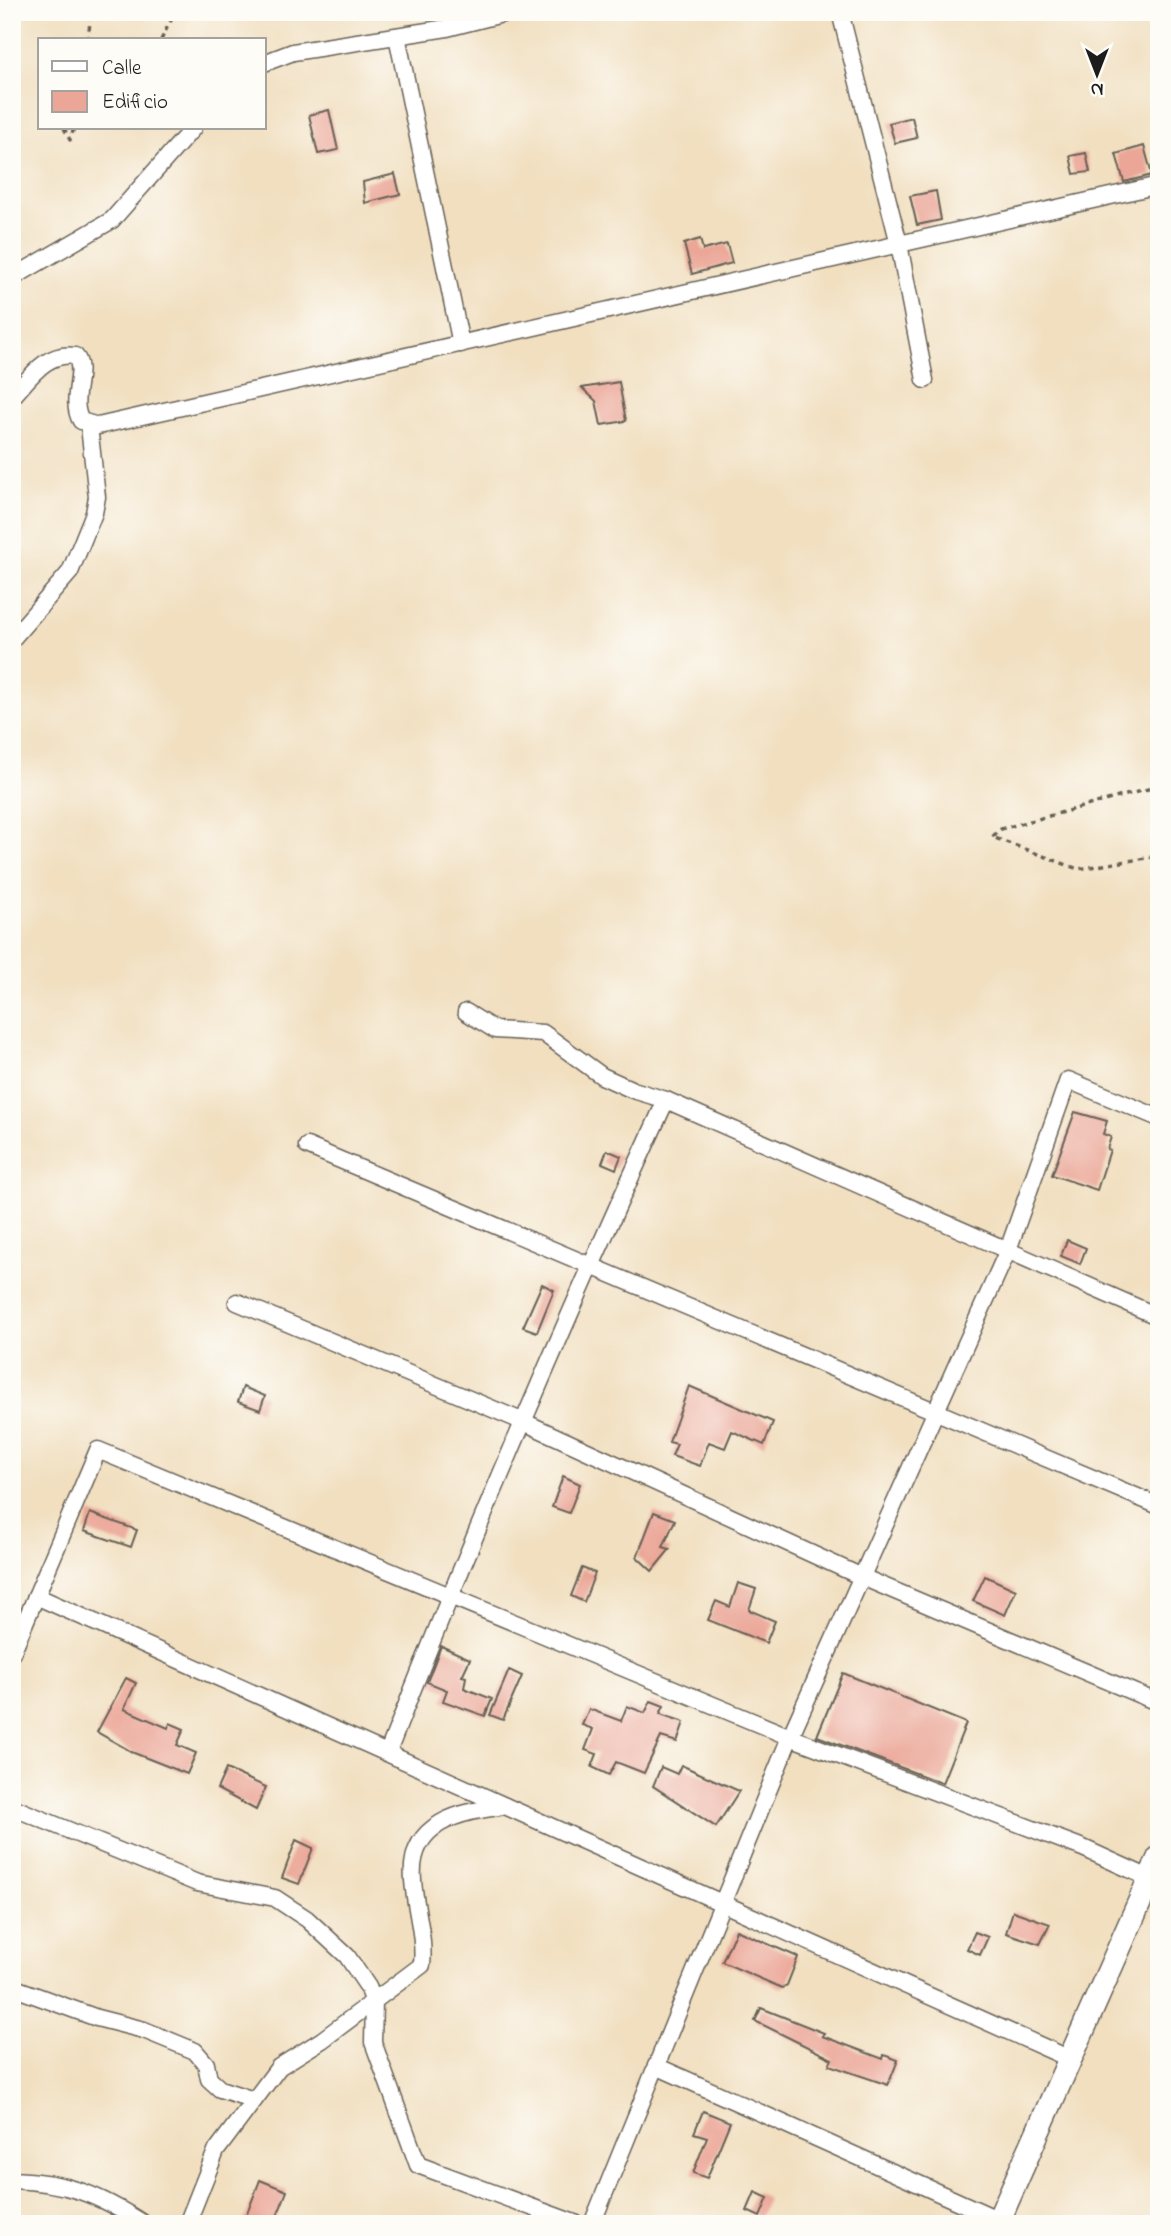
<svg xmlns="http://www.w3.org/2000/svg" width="1171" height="2236" viewBox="0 0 1171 2236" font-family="'Indie Flower',sans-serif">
<rect width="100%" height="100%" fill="#fdfcf7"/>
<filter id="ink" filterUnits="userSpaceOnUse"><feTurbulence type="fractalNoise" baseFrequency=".0143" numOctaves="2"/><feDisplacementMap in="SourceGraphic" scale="14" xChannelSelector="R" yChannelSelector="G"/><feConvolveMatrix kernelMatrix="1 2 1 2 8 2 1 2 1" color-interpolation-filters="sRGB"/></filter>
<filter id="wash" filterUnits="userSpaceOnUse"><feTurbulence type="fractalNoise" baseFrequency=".00686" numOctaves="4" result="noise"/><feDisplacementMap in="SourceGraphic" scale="28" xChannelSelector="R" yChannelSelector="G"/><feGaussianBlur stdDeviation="1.57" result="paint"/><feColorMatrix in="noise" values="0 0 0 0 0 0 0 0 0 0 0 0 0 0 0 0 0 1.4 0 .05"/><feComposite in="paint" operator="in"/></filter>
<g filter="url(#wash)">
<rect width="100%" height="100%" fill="#f1dfc0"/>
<g id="blocks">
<g fill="#eba697">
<path d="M 329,110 L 338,150 L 318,154 L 309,115 Z"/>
<path d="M 912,117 L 917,138 L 895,143 L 889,123 Z"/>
<path d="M 1144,146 L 1152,175 L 1124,182 L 1116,154 Z"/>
<path d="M 1086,153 L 1090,172 L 1074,174 L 1070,156 Z"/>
<path d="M 395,174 L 400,194 L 365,203 L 363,182 Z"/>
<path d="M 936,191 L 941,220 L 917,225 L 910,196 Z"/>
<path d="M 700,239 L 703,250 L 727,244 L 732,263 L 692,274 L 684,244 Z"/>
<path d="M 619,382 L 626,421 L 601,425 L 596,401 L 582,388 Z"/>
<path d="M 1075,1112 L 1107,1121 L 1103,1134 L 1111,1137 L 1107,1149 L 1110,1150 L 1097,1190 L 1052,1175 Z"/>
<path d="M 607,1150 L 621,1156 L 616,1169 L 602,1163 Z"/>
<path d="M 1067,1240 L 1086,1248 L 1080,1264 L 1061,1256 Z"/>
<path d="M 542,1284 L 554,1290 L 537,1332 L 523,1327 Z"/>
<path d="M 689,1386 L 773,1422 L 764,1445 L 732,1431 L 725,1448 L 709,1442 L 700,1466 L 672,1456 L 677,1444 L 669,1442 Z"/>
<path d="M 243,1387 L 265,1396 L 260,1410 L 238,1402 Z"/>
<path d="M 563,1476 L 580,1484 L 569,1513 L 552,1507 Z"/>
<path d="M 654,1512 L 675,1520 L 663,1547 L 670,1549 L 652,1571 L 637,1557 Z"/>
<path d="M 90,1513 L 137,1530 L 131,1547 L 84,1531 Z"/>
<path d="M 582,1568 L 595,1573 L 584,1602 L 571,1596 Z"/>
<path d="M 985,1576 L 1016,1590 L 1005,1615 L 973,1601 Z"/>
<path d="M 738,1583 L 756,1589 L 749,1610 L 775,1621 L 766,1643 L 708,1620 L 716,1601 L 730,1607 Z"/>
<path d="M 441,1646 L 470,1659 L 462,1676 L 466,1677 L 464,1688 L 492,1699 L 485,1716 L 443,1701 L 447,1690 L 427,1682 Z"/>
<path d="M 509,1670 L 522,1676 L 503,1720 L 490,1715 Z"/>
<path d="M 843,1673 L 966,1723 L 942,1783 L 817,1736 Z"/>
<path d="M 126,1678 L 136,1683 L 124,1709 L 168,1728 L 170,1723 L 184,1729 L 177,1745 L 196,1753 L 187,1774 L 134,1753 L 97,1732 Z"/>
<path d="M 651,1701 L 664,1706 L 660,1714 L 684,1722 L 677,1742 L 661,1737 L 644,1773 L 616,1762 L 609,1775 L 592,1767 L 597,1754 L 585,1750 L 593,1729 L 582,1725 L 589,1709 L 621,1721 L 627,1706 L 645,1713 Z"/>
<path d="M 681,1765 L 739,1791 L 716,1827 L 653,1786 L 661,1767 L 677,1774 Z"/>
<path d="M 226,1769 L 266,1787 L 256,1810 L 217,1789 Z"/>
<path d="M 296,1840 L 313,1848 L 299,1884 L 282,1878 Z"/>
<path d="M 1013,1911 L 1050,1924 L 1040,1944 L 1006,1933 Z"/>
<path d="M 736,1930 L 798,1957 L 787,1985 L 782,1988 L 722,1962 Z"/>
<path d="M 975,1932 L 988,1937 L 980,1955 L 967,1949 Z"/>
<path d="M 761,2008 L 824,2033 L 822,2036 L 883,2059 L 884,2055 L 898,2060 L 888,2085 L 829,2065 L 832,2059 L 755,2021 Z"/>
<path d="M 703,2111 L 730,2122 L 707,2178 L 693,2173 L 707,2137 L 694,2133 Z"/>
<path d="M 260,2180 L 287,2191 L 274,2224 L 243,2224 Z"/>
<path d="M 755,2192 L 768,2198 L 760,2217 L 747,2211 Z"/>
</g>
</g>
</g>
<g filter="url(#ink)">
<use href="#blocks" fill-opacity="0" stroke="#676055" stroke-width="2"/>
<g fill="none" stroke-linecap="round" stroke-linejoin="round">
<defs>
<g id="street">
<path d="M 840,12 L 899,244 L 925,380"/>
<path d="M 397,36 L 461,344"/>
<path d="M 264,63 L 293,52 L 447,28 L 510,12"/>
<path d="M 12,278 L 112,220 L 193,128"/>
<path d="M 12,397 C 30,378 46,351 75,356 C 88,369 68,399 81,421 L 98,426 L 1159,185"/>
<path d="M 12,639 L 70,572 L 94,513 L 97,497 L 89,426"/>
<path d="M 466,1012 L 495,1030 L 543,1033 L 602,1076 L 633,1090 L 666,1100 L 1159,1317"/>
<path d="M 307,1146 L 1159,1506"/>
<path d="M 237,1302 L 524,1422 L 862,1577 L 1159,1703"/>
<path d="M 36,1596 L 1068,2058"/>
<path d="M 12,1653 L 98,1450 L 790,1737 L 1083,1848 L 1149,1878"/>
<path d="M 388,1752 C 474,1532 567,1315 666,1100"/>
<path d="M 12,1807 L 197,1883 L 275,1898 L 307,1919 L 347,1956 L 368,1987 L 374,2002 L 373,2042 L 418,2165 L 577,2224"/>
<path d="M 12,1987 L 97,2018 L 144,2030 L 195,2051 L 206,2064 L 209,2079 L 220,2089 L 254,2100"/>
<path d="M 656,2066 L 999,2220"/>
<path d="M 12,2180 C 67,2182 98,2194 144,2224"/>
<path d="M 187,2224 L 216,2151 L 279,2067 L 322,2040 L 422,1965 C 425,1936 415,1909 413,1880 C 408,1821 461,1812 505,1806"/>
<path d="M 592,2224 L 790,1737 L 1008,1250 L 1068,1080 L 1159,1118"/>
</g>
<path id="secondary" d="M 997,2224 L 1159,1858"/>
</defs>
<use href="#street" stroke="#676055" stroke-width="19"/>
<use href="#secondary" stroke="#676055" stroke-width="26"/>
<g stroke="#676055" stroke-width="3.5" stroke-dasharray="5 5" stroke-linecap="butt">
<path d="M 88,40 L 91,12"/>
<path d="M 161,40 L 175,12"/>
<path d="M 64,128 L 70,140 L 74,128"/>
<path d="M 1159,786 L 1001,829 L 992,837 L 1078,869 L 1159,856"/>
</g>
<use href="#street" stroke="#fff" stroke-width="16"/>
<use href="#secondary" stroke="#fff" stroke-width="23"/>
</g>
</g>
<rect width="1171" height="2236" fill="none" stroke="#fdfcf7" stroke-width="42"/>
<rect x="38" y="38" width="228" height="91" fill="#fdfcf7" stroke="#a3a29f" stroke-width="2"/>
<rect x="52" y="61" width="35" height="10" fill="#ffffff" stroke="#a3a29f" stroke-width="2"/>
<text x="102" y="74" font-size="21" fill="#1c1c1c">Calle</text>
<rect x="52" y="91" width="35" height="21" fill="#eba697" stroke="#a3a29f" stroke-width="2"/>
<text x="102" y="108" font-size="21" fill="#1c1c1c">Edificio</text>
<g transform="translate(1097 74) rotate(180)" stroke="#fdfcf7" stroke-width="5" paint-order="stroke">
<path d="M0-5L12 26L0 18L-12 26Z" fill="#1c1c1c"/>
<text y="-10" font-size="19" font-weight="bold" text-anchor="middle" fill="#1c1c1c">N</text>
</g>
</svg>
